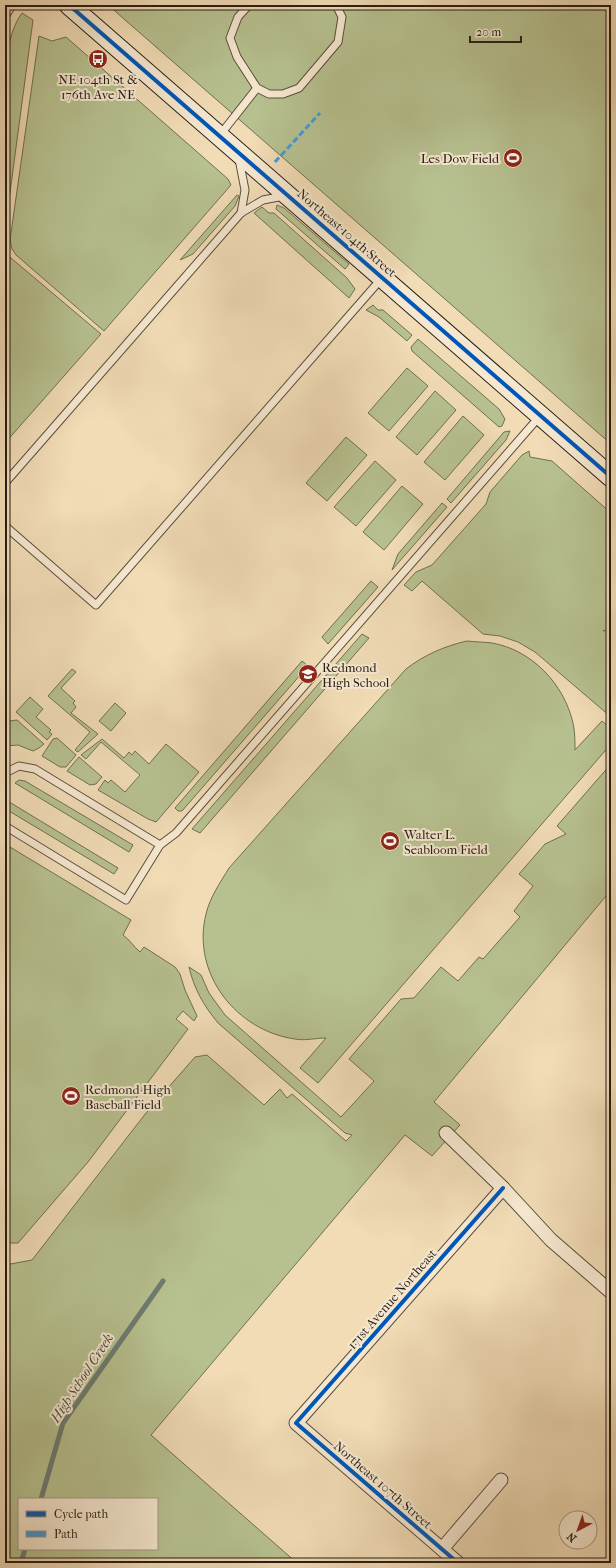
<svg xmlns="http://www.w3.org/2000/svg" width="616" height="1568" viewBox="0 0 616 1568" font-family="'IM FELL French Canon',serif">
<rect width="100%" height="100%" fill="#f1dcb6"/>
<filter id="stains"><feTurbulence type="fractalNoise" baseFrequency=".005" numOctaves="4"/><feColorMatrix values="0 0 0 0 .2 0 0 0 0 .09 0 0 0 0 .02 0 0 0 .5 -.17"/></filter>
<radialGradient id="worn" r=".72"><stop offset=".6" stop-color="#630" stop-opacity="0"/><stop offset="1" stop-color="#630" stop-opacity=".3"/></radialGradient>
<g fill="#b7c190" stroke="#6f6f52" fill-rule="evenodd">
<path d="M 108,5 L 611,5 L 611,444 Z"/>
<path d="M 22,13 L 33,20 L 5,230 C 5,200 5,171 5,141 C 5,106 0,42 22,13 Z"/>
<path d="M 39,36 L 52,41 L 66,37 L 228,179 L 231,185 L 104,331 L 16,255 L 12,249 L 10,240 Z"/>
<path d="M 237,195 L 239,196 L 235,206 L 193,254 L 180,260 Z"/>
<path d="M 277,205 L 284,208 L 349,264 L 345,269 L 276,209 Z"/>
<path d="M 262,207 L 269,213 L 274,213 L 347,278 L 355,289 L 349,298 L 254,213 Z"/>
<path d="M 5,253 L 101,334 L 5,443 Z"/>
<path d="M 373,305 L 378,310 L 383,310 L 412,335 L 407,341 L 379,317 L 366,310 Z"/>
<path d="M 418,339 L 499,409 L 505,419 L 502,426 L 499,427 L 412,351 L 411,347 Z"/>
<path d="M 407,368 L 428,386 L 389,431 L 368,413 Z"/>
<path d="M 435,391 L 456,410 L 417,455 L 396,437 Z"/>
<path d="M 463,416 L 484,435 L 445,480 L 424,462 Z"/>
<path d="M 510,431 L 506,440 L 451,503 L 447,499 L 504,432 Z"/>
<path d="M 346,437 L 367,455 L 327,501 L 306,483 Z"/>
<path d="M 529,451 L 530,457 L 552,461 L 611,513 L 611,638 L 607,630 L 603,631 L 606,630 L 611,639 L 611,717 L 535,652 L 518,642 L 500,636 L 483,634 L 422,581 L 412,591 L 404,585 L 416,572 L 432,565 L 486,504 L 490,492 L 522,455 Z"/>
<path d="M 375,461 L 396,480 L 356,526 L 334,507 Z"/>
<path d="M 402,486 L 423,504 L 384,550 L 363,532 Z"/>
<path d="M 442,503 L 447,507 L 392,570 L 398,554 Z"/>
<path d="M 371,581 L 378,587 L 328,644 L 322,637 Z"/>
<path d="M 362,634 L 369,638 L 200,833 L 192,829 Z"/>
<path d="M 467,641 C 476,642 484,642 492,643 C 532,650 564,684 573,723 C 575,732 575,741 575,750 L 602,721 L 611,729 L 611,744 L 318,1083 L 300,1068 L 326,1038 C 316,1038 305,1041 295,1039 C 237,1031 191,974 206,914 C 210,897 220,883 229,868 L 406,669 C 424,655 445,646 467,641 Z"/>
<path d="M 302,661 L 308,666 L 182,811 L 178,811 L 175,808 Z"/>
<path d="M 72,669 L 76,672 L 61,688 L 75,701 L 73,703 L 76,707 L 71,713 L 98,734 L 78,752 L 75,750 L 90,732 L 48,696 Z"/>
<path d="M 30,697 L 43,709 L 36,717 L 51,730 L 49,732 L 52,734 L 47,740 L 16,712 Z"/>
<path d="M 115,703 L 126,713 L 111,731 L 99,721 Z"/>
<path d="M 17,720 L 44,744 L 39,748 L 33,751 L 18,745 L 5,746 L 5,725 L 9,721 Z"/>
<path d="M 57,738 L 76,755 L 66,767 L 60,767 L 42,756 L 53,739 Z"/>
<path d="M 102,739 L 124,758 L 129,752 L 132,755 L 135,751 L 149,764 L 166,744 L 199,772 L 156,822 L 148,819 L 98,790 L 105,780 L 108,783 L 111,780 L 125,792 L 140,775 L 101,742 L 86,759 L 81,755 Z"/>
<path d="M 79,757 L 102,777 L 96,784 L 90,785 L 67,771 Z"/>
<path d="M 611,764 L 611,890 L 434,1102 L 460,1125 L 432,1156 L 405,1135 L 151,1435 L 297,1563 L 5,1563 L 5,1265 L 32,1260 L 146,1113 L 195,1057 L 207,1055 L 264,1105 L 280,1089 L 287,1098 L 292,1094 L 346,1141 L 352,1135 L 345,1133 L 218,1023 C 204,1006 194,989 189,967 L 201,975 L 209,993 L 225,1015 L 341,1117 L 374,1081 L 349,1059 L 401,999 L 414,998 L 441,967 L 458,981 L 479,957 L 483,959 L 520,917 L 514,911 L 533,886 L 519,874 L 545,844 L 566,834 L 557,826 ZM 19,1499 L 157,1499 L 157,1549 L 19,1549 Z"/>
<path d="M 19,780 L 25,781 L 133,845 L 129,852 L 15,783 Z"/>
<path d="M 6,800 L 118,868 L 114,874 L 9,811 L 6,806 Z"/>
<path d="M 5,844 L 131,920 L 123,935 C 130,940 133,946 140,952 L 144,947 L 175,967 L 180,974 L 185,990 L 197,1016 L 194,1021 L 183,1011 L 176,1019 L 188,1029 L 88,1162 L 18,1243 L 5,1243 Z"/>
</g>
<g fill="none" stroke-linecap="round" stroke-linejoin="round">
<g stroke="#6d7c73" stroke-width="5">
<path d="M 41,1499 L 63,1423 L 163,1281"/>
<path d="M 21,1563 L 25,1549"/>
</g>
<defs>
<g id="lane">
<path d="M 249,5 L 238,17 L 230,38 L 237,57 L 257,88 L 269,94 L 283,94 L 299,88 L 338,42 L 342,17 L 336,5"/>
<path d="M 5,17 L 12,5"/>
<path d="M 220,135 L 257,88"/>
<path d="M 239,159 L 245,190 L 241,213"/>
<path d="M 5,483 L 241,213 L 263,200 L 284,196"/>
<path d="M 5,526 L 96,605 L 382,278"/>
<path d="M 5,773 L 19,766 L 35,769 L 160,845"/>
<path d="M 5,826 L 126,900 L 160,845 L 176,833 L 540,416"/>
</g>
<g id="street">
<path d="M 446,1133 L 503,1188 L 551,1240 L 611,1292"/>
<path d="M 442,1549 L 501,1480"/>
<path d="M 458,1563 L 296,1423 L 503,1188"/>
</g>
<path id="secondary" d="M 69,5 L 611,477"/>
</defs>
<use href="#lane" stroke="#5a4d3d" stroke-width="9"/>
<use href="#street" stroke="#5a4d3d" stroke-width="15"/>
<use href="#secondary" stroke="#271d15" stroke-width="21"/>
<use href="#lane" stroke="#f6e8d0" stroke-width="7"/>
<use href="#street" stroke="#f6e8d0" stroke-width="13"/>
<use href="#secondary" stroke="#f6e8d0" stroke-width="19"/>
<path stroke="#3d9bdf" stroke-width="3" stroke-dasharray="6 3" stroke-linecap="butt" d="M 275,162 L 320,113"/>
<defs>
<g id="cycleway">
<path d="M 69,5 L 611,477"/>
<path d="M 458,1563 L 296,1423 L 503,1188"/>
</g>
</defs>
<use href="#cycleway" stroke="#f6e8d0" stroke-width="6"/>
<use href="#cycleway" stroke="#0057b8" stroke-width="4"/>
</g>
<defs>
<symbol id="bus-disc" viewBox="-11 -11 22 22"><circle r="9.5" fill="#8f2418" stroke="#f6e8d0"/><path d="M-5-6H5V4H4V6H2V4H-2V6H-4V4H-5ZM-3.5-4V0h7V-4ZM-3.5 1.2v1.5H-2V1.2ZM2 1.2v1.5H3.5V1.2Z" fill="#fff"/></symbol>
<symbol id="stadium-disc" viewBox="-11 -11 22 22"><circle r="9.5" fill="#8f2418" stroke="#f6e8d0"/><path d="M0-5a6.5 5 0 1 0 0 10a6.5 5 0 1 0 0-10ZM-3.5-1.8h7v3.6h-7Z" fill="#fff"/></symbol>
<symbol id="school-disc" viewBox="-11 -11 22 22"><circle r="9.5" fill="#8f2418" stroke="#f6e8d0"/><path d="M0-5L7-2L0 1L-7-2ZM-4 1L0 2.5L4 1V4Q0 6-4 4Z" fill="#fff"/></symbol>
</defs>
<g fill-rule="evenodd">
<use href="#bus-disc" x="87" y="48" width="22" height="22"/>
<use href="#stadium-disc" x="502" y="147" width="22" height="22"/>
<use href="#school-disc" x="297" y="663" width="22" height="22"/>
<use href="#stadium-disc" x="379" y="830" width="22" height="22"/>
<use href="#stadium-disc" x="60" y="1085" width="22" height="22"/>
</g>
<g text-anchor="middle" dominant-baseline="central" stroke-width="4" stroke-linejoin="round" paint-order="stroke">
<g font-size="13" fill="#271d15" stroke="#f6e8d0" text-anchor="start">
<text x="98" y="79" text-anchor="middle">NE 104th St &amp;<tspan x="98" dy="15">176th Ave NE</tspan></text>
<text x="499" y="158" text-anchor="end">Les Dow Field</text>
<text x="322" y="667">Redmond<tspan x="322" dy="15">High School</tspan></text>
<text x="404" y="834">Walter L.<tspan x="404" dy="15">Seabloom Field</tspan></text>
<text x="85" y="1089">Redmond High<tspan x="85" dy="15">Baseball Field</tspan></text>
</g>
<g font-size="13" fill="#271d15" stroke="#f6e8d0">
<text transform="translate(347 233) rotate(41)">Northeast 104th Street</text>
<text transform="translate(392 1299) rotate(-49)">171st Avenue Northeast</text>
<text transform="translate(383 1485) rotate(41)">Northeast 107th Street</text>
</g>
<g font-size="14" font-style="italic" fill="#4a4c44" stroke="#f6e8d0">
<text transform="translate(82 1378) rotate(-57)">High School Creek</text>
</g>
</g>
<rect width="616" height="1568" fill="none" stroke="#f1dcb6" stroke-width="20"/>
<rect x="6" y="6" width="604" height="1556" fill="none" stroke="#271d15" stroke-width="2"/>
<rect x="10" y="10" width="596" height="1548" fill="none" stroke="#271d15"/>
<rect x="18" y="1498" width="140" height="52" fill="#f6e8d0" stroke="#a39785"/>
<rect x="26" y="1511" width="20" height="6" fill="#0057b8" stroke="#a39785"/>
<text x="54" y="1518" font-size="12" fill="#271d15">Cycle path</text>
<rect x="26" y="1531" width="20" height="6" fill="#3d9bdf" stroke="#a39785"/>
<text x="54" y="1538" font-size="12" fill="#271d15">Path</text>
<g transform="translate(578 1530) rotate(221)"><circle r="19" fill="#f6e8d0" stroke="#a39785"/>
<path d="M0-3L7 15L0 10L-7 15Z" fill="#8f2418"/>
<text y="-6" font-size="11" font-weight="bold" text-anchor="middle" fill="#271d15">N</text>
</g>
<path d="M470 36v6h51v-6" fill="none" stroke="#271d15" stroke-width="2"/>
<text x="476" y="36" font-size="12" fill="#271d15" stroke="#f6e8d0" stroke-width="3" paint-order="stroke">20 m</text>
<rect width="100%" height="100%" filter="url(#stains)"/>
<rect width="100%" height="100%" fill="url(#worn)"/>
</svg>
